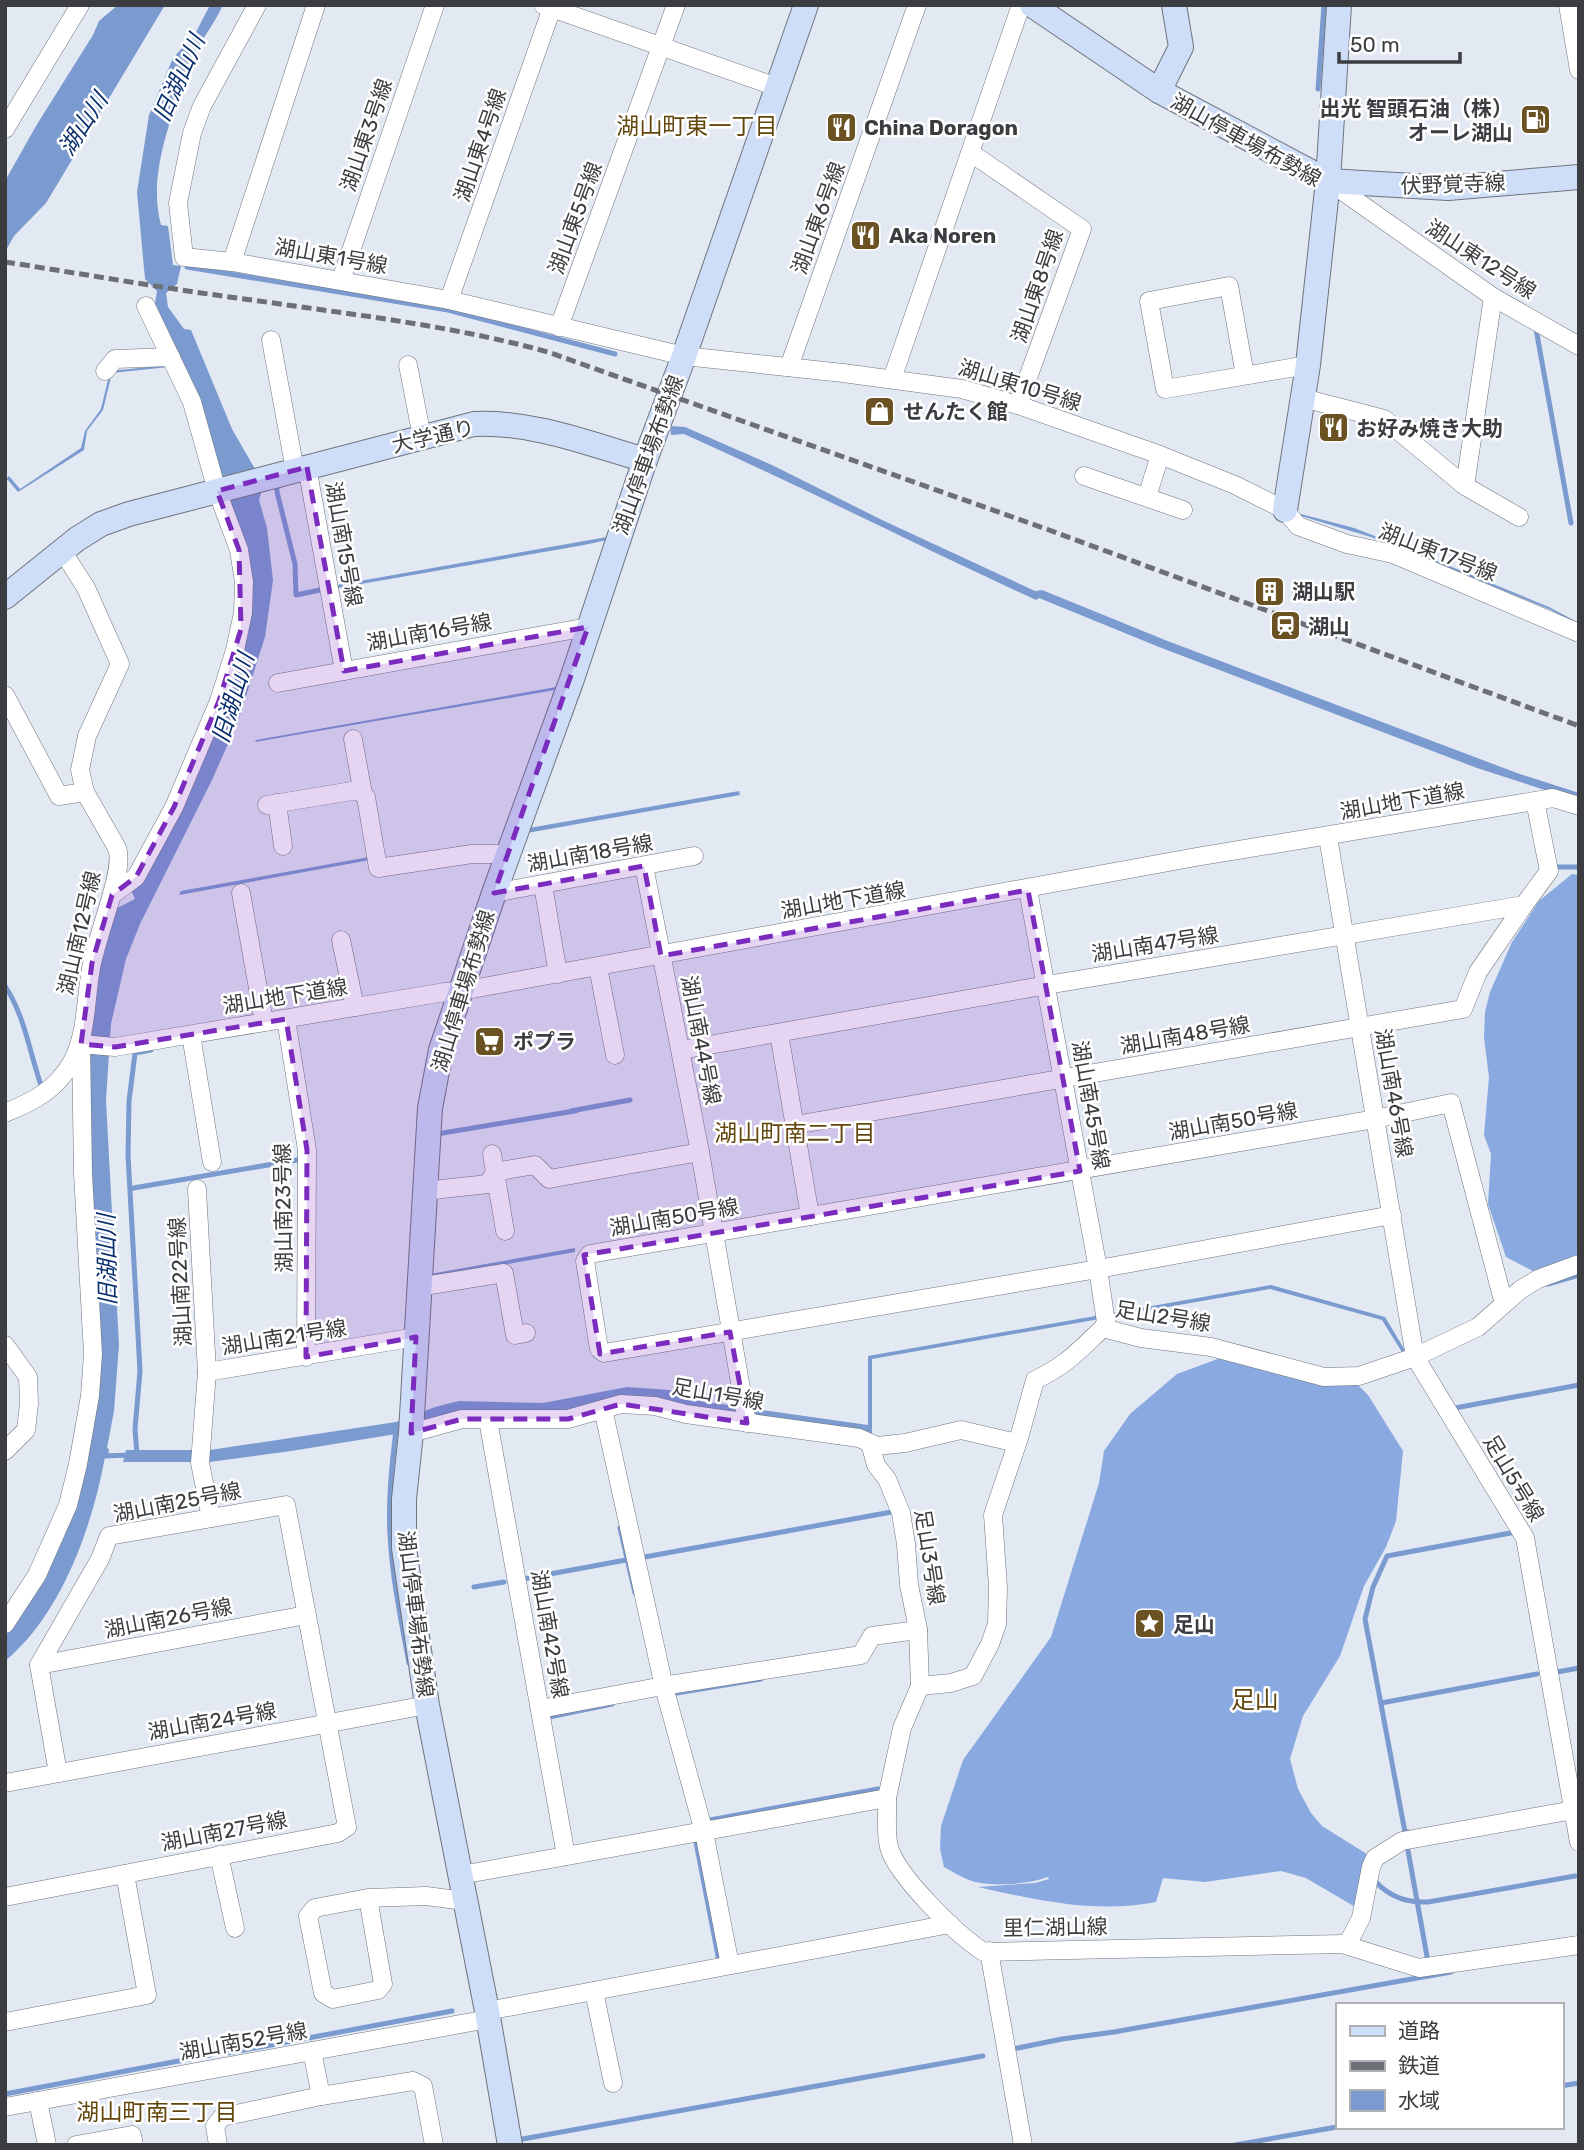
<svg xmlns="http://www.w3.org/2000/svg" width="1584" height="2150" viewBox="0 0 1584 2150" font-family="Rubik,'Noto Sans JP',sans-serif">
<rect width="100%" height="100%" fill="#e3e9f3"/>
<g fill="#89a9e0">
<path d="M 1572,874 L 1579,875 L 1578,1261 L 1534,1274 L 1531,1270 L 1506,1257 L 1488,1204 L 1491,1154 L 1484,1135 L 1489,1077 L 1484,1038 L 1485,1012 L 1490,992 L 1512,942 L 1539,901 Z"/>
<path d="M 1226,1356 L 1358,1385 L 1368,1395 L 1403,1451 L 1396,1521 L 1386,1547 L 1364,1586 L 1340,1656 L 1303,1716 L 1290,1759 L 1298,1789 L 1311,1813 L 1322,1826 L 1370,1856 L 1357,1908 L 1306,1878 L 1281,1871 L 1205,1882 L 1163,1878 L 1156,1902 C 1096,1914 1037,1900 978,1887 L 1035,1883 L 1049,1879 L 1048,1877 C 1029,1884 1000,1886 980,1883 C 967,1881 955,1873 944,1867 L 940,1849 L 941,1826 L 963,1760 L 1051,1637 L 1099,1483 L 1104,1451 L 1130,1414 L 1177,1374 Z"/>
</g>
<g fill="#7a9ad0">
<path d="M 118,5 L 165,5 L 46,203 L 14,236 L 5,252 L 5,181 L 36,126 L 93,35 L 99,21 Z"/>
<path d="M 210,5 L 223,5 C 213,27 197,45 187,66 C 183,74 183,84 180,92 C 166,133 149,181 161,225 L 168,226 L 173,265 L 181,266 L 177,284 L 166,293 L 168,307 L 184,329 L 191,330 L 232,429 L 255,469 L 262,490 L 259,500 L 267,528 L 273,580 L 265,637 L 238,721 L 212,780 L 140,924 L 126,959 L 111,1024 L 106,1100 L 119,1345 L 114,1411 L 107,1448 L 109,1449 L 108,1457 L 105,1457 C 92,1527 62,1614 5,1661 L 5,1633 L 17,1618 L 88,1438 L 87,1122 L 91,998 L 108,932 L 117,908 L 135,899 L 131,890 L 168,826 L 248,597 L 154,309 L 157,291 L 145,279 L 137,192 L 149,115 L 173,58 L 195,34 Z"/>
<path d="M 168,365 L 169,367 L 112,373 L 103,410 L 87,431 L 84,450 L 18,492 L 8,480 L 5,481 L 9,476 L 20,489 L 81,448 L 85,431 L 101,409 L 110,371 Z"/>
<path d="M 670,426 L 685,427 L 772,465 L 882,520 L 1035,591 L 1042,590 L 1165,640 L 1517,773 L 1579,793 L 1579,801 L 1477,768 L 1159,647 L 1039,598 L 1036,600 C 918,546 803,487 684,434 L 671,435 Z"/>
<path d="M 1301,514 L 1354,528 L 1401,546 L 1549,607 L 1579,623 L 1579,625 L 1551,610 L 1371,537 L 1301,516 Z"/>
<path d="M 607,537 L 607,540 L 584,545 L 338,588 L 337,585 Z"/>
<path d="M 556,687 L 555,690 L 255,742 L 256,740 Z"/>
<path d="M 739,791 L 740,795 L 527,833 L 529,828 Z"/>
<path d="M 369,857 L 370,860 L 179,895 L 181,891 Z"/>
<path d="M 577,1108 L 578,1113 L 440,1136 L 440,1131 Z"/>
<path d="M 300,1157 L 300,1162 L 131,1191 L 130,1186 Z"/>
<path d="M 575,1248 L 575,1252 L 429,1278 L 430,1274 Z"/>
<path d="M 1271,1285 L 1385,1317 L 1515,1534 L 1382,1320 L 1270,1289 L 872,1359 L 872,1436 L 701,1410 L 652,1397 L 628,1396 L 557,1413 L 442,1418 L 396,1434 L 291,1451 L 210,1462 L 123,1462 L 126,1450 L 210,1450 L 396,1422 L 435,1407 L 459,1401 L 543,1403 L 627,1387 L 669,1390 L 706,1402 L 868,1425 L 868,1356 Z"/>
</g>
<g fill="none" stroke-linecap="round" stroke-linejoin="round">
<g stroke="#7a9ad0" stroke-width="5">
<path d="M 1318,89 L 1324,5"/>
<path d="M 187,267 L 448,310 L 615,354"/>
<path d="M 1536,329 L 1571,523"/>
<path d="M 281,485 L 277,486 L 277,492 L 295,564 L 296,595 L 320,590"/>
<path d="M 1555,867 L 1579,867"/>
<path d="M 5,986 C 26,1018 30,1056 43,1091"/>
<path d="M 571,1111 L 630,1100"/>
<path d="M 1548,1284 L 1579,1275"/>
<path d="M 1455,1408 L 1579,1385"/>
<path d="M 396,1430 C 392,1464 388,1499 390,1534 C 392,1577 401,1620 409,1663"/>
<path d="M 137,1455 L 135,1429 L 140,1371 L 128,1155 L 129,1101 L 135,1053 L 151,1050"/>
<path d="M 104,1456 L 129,1455"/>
<path d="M 620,1528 L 635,1593"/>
<path d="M 639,1558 L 897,1511"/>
<path d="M 523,1579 L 626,1560"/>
<path d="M 474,1587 L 504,1582"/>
<path d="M 1557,1672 L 1579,1668"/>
<path d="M 677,1693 L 761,1679"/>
<path d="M 1381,1703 L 1537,1674"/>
<path d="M 549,1717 L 612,1704"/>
<path d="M 710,1820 L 878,1789"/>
<path d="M 1409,1832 L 1405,1832 L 1365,1619 L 1373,1587 L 1387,1556 L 1516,1532"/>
<path d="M 695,1837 L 719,1961 L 717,1961"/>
<path d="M 1407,1845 L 1428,1962"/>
<path d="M 1376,1882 C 1390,1897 1409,1903 1428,1902 L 1575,1876"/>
<path d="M 1013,2049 L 1062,2039 L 1114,2032 L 1451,1972"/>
<path d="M 228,2053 L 452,2011"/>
<path d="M 1561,2086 L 1579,2083"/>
<path d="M 5,2094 L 210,2055"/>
<path d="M 517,2140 L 983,2056"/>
<path d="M 1235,2145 L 1337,2127"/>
</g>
<defs>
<g id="street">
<path d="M 316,5 L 232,262 L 449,300 L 684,356 L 843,373 L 962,389 L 1018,405 L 1160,455 L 1235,485 L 1285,510 L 1298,526 L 1347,544 L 1393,554 L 1579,633"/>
<path d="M 543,5 L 777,87"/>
<path d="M 1568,5 L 1579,70"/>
<path d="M 5,129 L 80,5"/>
<path d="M 971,153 L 1082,229 L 1018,405"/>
<path d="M 1328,181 L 1493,297 L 1579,346"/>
<path d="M 232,262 L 184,257 L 178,203 L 192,133 L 202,106 L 257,5"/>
<path d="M 341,280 L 435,5"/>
<path d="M 449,300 L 553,5"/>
<path d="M 559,327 L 676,5"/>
<path d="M 271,340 L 295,470"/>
<path d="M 408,365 L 422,437"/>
<path d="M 789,367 L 917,5"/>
<path d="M 105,371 L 115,359 L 171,357"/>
<path d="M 1245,375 L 1229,286 L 1149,301 L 1165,389 L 1308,365"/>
<path d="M 892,379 L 1021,5"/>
<path d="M 1303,398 L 1384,419 L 1465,486 L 1493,297"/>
<path d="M 307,467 L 344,671"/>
<path d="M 1084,476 L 1183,510"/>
<path d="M 1465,486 L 1519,517"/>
<path d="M 1147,497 L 1160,455"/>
<path d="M 63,552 L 86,588 L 120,664 L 87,736 L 80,770 L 85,792"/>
<path d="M 278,683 L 588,627"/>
<path d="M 5,695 L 59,796 L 85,792 L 117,848 C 122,862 114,886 110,901 C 104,921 97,942 92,963 C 85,996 88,1032 72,1062 C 56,1090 34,1101 5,1113"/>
<path d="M 353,739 L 363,794"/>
<path d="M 277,803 L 283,846"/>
<path d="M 267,805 L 358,790 L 366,797 L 378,868 L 472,854 L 507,854"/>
<path d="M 1328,837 L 1415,1357 L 1525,1538 L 1579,1842"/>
<path d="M 644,866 L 700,1152 L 747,1423"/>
<path d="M 543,885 L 558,974"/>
<path d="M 1028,890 L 1098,1269 L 1106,1322 L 1103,1328"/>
<path d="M 241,893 L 264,1022"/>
<path d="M 494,893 L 694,856"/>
<path d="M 112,895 L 136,877 L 174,807 L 219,701 L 235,650 L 243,613 L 244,582 L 239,550 L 217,491 L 192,402 L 146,306"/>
<path d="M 341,940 L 355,1007"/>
<path d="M 598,967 L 615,1055"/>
<path d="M 286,1019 L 307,1150 L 306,1357"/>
<path d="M 779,1033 L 810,1216"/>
<path d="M 191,1035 L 212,1162"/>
<path d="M 681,1050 L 1047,985 L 1524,905 L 1549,871 L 1535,801"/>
<path d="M 795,1125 L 1463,1009 L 1478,972 L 1524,905"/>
<path d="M 492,1154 L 505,1231"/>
<path d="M 197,1189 L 207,1372"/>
<path d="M 424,1191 L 488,1184 L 495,1172 L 535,1165 L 549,1179 L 700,1152"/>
<path d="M 1392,1215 L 1098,1269 L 604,1353 L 599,1349 L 585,1261 L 590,1254 L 1375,1119 L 1451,1103 L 1504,1304"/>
<path d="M 418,1287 L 504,1273 L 515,1335 L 526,1333"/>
<path d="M 5,1345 L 28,1377 L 29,1404 L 26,1430 L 5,1451"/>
<path d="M 603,1409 L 664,1687 L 704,1832 L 730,1965"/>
<path d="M 488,1420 L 566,1856"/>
<path d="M 411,1433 L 462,1419 L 568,1419 L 621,1404 L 655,1406 L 686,1414 L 859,1438 L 877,1446 L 905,1443 L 961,1430 L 1017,1443"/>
<path d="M 870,1443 L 876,1465 L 887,1479 L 901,1513 L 906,1544 L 909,1585 L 918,1629 L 920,1686"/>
<path d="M 211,1518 L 200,1463 L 207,1372 L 416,1337"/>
<path d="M 5,1624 L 37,1575 L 68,1505 L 78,1464 L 90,1396 L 93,1354 L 83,1173 L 81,1044 L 115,1047 L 445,992 L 461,991 L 1196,857 L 1535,801 L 1553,798 L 1579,806"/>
<path d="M 39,1665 L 306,1615"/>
<path d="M 920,1686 L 951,1683 L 973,1676 L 990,1644 L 997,1624 L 998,1587 L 993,1515 L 1019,1438 L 1035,1380 C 1067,1365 1078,1351 1103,1328 L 1141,1338 L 1211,1347 L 1324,1377 L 1359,1376 L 1415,1357 L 1478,1327 L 1520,1290 L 1538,1279 L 1579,1264"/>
<path d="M 540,1709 L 663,1686 L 861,1655 L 872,1636 L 918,1630"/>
<path d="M 5,1783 L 427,1705"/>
<path d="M 887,1798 L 902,1728 L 920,1686"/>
<path d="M 219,1855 L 235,1928"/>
<path d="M 461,1875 L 887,1798 C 888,1813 885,1832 889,1847 C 896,1875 958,1936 984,1952 L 1342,1944 L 1419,1968 L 1579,1945"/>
<path d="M 5,1897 L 338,1833 L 347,1827 L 286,1505 L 109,1536 L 100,1559 L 39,1665 L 58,1773"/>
<path d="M 368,1898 L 383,1984 L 378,1990 L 333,1999 L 323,1993 L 308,1916 L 315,1908 L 368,1898 L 426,1896 L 465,1901"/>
<path d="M 1347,1945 L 1361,1918 L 1371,1867 L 1375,1858 L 1402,1841 L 1579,1809"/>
<path d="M 989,1951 L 1023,2145"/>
<path d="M 594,1991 L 613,2083"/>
<path d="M 487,2011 L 950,1924"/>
<path d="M 5,2022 L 147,1995 L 125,1874"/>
<path d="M 312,2051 L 321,2096"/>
<path d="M 38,2101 L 47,2145"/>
<path d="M 5,2107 L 488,2019"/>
<path d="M 76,2145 L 132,2135 L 134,2145"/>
<path d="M 218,2145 L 215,2126 L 222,2117 L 321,2096 L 413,2081 L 423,2086 L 434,2145"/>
</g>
<g id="secondary">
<path d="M 1032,5 L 1159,91 L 1328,181 L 1448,188 L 1579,177"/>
<path d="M 1159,91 L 1181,47 L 1174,5"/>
<path d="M 1285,510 L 1308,365 L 1328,181 L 1339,5"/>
<path d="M 5,597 L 77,539 L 101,524 L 129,514 L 474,424 C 532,421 590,444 645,460"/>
<path d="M 510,2145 L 487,2011 L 427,1705 L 404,1548 L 404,1499 L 411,1433 L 430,1108 L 441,1050 L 494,893 L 572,679 L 645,460 L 684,356 L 806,5"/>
</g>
</defs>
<use href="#street" stroke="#6f747c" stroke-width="19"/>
<use href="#secondary" stroke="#6f747c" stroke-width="26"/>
<use href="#street" stroke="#fff" stroke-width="18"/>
<use href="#secondary" stroke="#ceddf8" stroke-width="24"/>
<path stroke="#6c6f75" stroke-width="5" stroke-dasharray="10 5" stroke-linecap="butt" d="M 5,262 C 90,275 174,290 259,301 C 356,315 454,326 548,352 L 1049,530 L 1579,726"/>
</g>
<path fill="#7b2cbf" fill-opacity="0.2" stroke="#7b2cbf" stroke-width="5" stroke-dasharray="14 9" stroke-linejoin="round" d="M 307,467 L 344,671 L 588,627 L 494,893 L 644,866 L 661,956 L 1028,890 L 1080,1171 L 584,1255 L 600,1354 L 730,1332 L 747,1423 L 621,1404 L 568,1419 L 462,1419 L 411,1433 L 416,1337 L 306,1357 L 307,1150 L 286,1019 L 115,1047 L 81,1044 L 92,963 L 112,895 L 136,877 L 174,807 L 219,701 L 241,629 L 239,550 L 217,491 Z"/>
<defs>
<symbol id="fuel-square" viewBox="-11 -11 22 22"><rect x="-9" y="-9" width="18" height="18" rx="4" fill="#6b5223" stroke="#fff"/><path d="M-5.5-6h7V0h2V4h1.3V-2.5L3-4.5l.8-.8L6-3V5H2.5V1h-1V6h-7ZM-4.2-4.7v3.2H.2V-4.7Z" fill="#fff"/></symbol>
<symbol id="restaurant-square" viewBox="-11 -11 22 22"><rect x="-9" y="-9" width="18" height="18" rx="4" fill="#6b5223" stroke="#fff"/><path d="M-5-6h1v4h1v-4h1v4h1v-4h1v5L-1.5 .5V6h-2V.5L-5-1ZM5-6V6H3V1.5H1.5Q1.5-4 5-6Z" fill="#fff"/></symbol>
<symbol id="shop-square" viewBox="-11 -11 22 22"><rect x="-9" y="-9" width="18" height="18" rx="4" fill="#6b5223" stroke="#fff"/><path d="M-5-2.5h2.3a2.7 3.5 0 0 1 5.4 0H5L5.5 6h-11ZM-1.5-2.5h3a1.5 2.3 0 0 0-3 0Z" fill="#fff"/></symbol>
<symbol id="building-square" viewBox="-11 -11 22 22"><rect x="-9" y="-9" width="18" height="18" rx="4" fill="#6b5223" stroke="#fff"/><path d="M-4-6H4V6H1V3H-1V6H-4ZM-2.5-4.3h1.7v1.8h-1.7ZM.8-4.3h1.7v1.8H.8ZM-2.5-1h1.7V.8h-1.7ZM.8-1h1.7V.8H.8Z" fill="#fff"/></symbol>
<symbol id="station-square" viewBox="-11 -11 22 22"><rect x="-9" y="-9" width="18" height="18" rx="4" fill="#6b5223" stroke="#fff"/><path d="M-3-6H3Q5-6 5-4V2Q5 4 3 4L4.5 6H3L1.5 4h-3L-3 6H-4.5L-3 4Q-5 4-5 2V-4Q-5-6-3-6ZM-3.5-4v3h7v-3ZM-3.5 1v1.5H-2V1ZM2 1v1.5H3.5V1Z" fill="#fff"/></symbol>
<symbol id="supermarket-square" viewBox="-11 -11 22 22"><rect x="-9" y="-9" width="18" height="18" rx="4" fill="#6b5223" stroke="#fff"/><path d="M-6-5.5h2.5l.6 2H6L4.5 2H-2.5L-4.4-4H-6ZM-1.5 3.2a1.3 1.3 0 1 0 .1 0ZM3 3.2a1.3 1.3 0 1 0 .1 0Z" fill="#fff"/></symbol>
<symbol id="sight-square" viewBox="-11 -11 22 22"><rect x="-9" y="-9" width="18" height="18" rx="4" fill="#6b5223" stroke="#fff"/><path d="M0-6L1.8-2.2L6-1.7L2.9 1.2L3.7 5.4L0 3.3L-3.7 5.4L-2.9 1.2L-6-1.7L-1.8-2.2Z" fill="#fff"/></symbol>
</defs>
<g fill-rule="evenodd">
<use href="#fuel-square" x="1518" y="102" width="35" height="35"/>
<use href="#restaurant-square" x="824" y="110" width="35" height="35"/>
<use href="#restaurant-square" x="848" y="218" width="35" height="35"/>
<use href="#shop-square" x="862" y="394" width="35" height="35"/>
<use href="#restaurant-square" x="1316" y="410" width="35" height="35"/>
<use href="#building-square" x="1252" y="574" width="35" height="35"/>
<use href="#station-square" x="1268" y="608" width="35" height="35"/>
<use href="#supermarket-square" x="472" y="1024" width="35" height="35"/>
<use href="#sight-square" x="1132" y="1606" width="35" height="35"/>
</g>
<g text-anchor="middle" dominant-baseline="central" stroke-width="5" stroke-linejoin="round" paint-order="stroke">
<g font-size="21" font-weight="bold" fill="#3b3d41" stroke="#fff" text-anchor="start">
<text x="1513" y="108" text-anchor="end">出光 智頭石油（株）<tspan x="1513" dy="24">オーレ湖山</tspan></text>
<text x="864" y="127">China Doragon</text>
<text x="889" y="235">Aka Noren</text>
<text x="903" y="411">せんたく館</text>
<text x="1356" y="428">お好み焼き大助</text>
<text x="1292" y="591">湖山駅</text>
<text x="1308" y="626">湖山</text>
<text x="513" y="1041">ポプラ</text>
<text x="1173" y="1624">足山</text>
</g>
<g font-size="21" fill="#3b3d41" stroke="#fff">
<text transform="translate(366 135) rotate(-71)">湖山東3号線</text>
<text transform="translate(1246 140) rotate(29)">湖山停車場布勢線</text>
<text transform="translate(480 145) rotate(-71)">湖山東4号線</text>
<text transform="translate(1453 184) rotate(-2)">伏野覚寺線</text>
<text transform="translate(575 218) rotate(-70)">湖山東5号線</text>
<text transform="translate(818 218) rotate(-70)">湖山東6号線</text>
<text transform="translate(331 256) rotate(10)">湖山東1号線</text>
<text transform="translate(1481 259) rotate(33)">湖山東12号線</text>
<text transform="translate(1037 286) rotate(-71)">湖山東8号線</text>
<text transform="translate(1020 385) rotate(17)">湖山東10号線</text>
<text transform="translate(433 436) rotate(-13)">大学通り</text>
<text transform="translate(648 455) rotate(-70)">湖山停車場布勢線</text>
<text transform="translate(344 544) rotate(80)">湖山南15号線</text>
<text transform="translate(1438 552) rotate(21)">湖山東17号線</text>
<text transform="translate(429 632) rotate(-10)">湖山南16号線</text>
<text transform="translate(1402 801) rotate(-10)">湖山地下道線</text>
<text transform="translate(590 853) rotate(-10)">湖山南18号線</text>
<text transform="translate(843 900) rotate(-10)">湖山地下道線</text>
<text transform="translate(79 933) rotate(-77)">湖山南12号線</text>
<text transform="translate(1155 944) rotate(-9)">湖山南47号線</text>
<text transform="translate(463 991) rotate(-73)">湖山停車場布勢線</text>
<text transform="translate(285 996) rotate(-9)">湖山地下道線</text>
<text transform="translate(1185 1035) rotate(-10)">湖山南48号線</text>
<text transform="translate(701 1040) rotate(79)">湖山南44号線</text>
<text transform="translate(1394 1093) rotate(80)">湖山南46号線</text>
<text transform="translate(1091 1105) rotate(80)">湖山南45号線</text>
<text transform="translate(1233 1121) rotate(-10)">湖山南50号線</text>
<text transform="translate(283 1208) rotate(-91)">湖山南23号線</text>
<text transform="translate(674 1217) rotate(-10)">湖山南50号線</text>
<text transform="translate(180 1282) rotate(-93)">湖山南22号線</text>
<text transform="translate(1163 1316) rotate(9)">足山2号線</text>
<text transform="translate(284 1337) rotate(-9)">湖山南21号線</text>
<text transform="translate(718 1394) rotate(10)">足山1号線</text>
<text transform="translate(1514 1478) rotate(59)">足山5号線</text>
<text transform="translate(177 1502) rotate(-11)">湖山南25号線</text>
<text transform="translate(930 1557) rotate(81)">足山3号線</text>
<text transform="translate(416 1614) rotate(83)">湖山停車場布勢線</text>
<text transform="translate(168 1618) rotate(-11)">湖山南26号線</text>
<text transform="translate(550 1634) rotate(80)">湖山南42号線</text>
<text transform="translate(212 1721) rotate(-10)">湖山南24号線</text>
<text transform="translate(224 1831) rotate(-11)">湖山南27号線</text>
<text transform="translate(1055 1927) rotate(-1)">里仁湖山線</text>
<text transform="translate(243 2041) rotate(-10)">湖山南52号線</text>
</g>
<g font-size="23" font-style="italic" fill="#0a2f6e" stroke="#fff">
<text transform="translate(179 78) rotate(-66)">旧湖山川</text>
<text transform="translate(83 124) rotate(-57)">湖山川</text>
<text transform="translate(233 698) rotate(-73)">旧湖山川</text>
<text transform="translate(107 1260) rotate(-91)">旧湖山川</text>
</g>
<g font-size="23" fill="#62460c" stroke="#fff">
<text x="697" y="126">湖山町東一丁目</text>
<text x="795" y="1133">湖山町南二丁目</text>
<text x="157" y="2112">湖山町南三丁目</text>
</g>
<g font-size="24" fill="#62460c" stroke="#fff">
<text x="1255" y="1700">足山</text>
</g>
</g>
<rect width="1584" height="2150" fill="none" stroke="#3b3d41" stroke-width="14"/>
<rect x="1336" y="2003" width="228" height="126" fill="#ffffff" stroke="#b1b1b3" stroke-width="2"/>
<rect x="1350" y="2026" width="35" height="10" fill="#ceddf8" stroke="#b1b1b3" stroke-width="2"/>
<text x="1398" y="2038" font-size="21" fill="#3b3d41">道路</text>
<rect x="1350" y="2061" width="35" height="10" fill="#6c6f75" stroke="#b1b1b3" stroke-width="2"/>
<text x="1398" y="2073" font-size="21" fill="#3b3d41">鉄道</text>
<rect x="1350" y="2090" width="35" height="21" fill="#7a9ad0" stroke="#b1b1b3" stroke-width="2"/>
<text x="1398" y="2108" font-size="21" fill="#3b3d41">水域</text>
<path d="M1339 52v10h121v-10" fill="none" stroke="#3b3d41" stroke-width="3.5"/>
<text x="1350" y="52" font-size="21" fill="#3b3d41" stroke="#ffffff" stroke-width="5" paint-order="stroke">50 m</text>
</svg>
